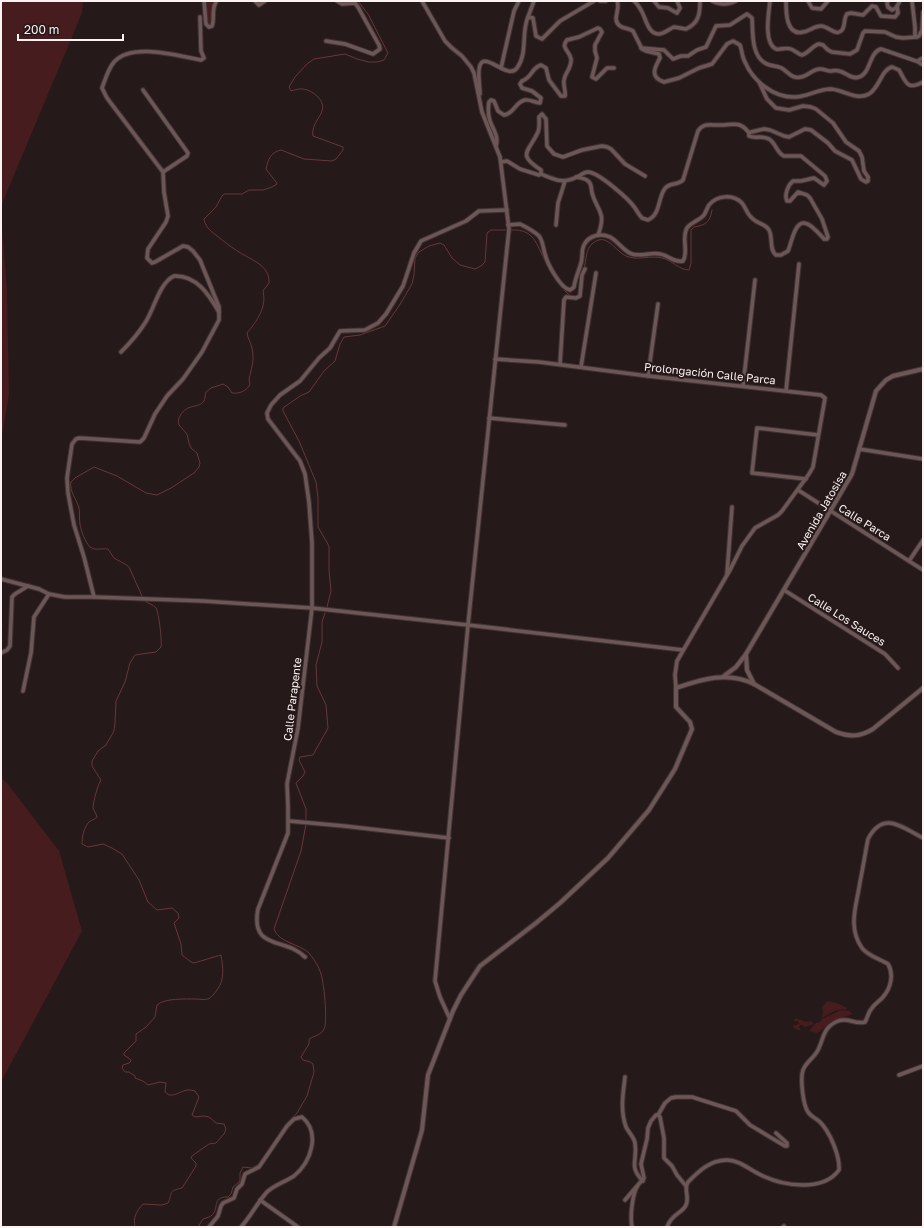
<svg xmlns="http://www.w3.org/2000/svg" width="924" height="1228" viewBox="0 0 924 1228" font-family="'Golos Text',sans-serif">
<rect width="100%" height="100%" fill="#261919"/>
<g fill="#471c1f">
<path d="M 1,1 L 83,1 L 82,13 L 1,206 Z"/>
<path d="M 206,1 L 215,1 C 210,10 215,16 211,24 L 208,24 L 207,22 Z"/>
<path d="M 1,216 L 7,290 L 9,395 L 1,441 Z"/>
<path d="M 1,778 L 7,783 L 59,851 L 82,931 L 1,1082 Z"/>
<path d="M 827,1001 L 837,1003 L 847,1008 L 846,1010 C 836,1008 830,1014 822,1018 L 823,1011 L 822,1007 Z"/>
<path d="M 841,1010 L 849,1011 L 853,1014 L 833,1021 L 817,1033 L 809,1031 L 816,1023 L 820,1022 L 822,1019 Z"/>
<path d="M 796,1018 L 806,1022 L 811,1021 L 814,1024 L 805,1027 L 804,1026 L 800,1025 L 799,1027 L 801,1031 L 794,1028 L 793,1026 L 799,1024 L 798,1021 L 793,1021 Z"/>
</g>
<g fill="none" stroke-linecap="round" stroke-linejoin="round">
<g stroke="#663738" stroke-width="1">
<path d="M 511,230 C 537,228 537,249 548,266"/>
<path d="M 584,268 C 587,260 585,249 593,243 C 607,232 615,251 626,256 C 638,261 650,255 662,258 C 672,260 679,270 689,270 L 691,263 L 691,230 L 694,227 C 705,225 710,223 712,210"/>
<path d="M 557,281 L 567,293 L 571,296"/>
<path d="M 142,596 L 129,567 C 124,563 119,561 114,558 C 112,555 110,552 108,549 C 102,548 95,551 90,547 C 85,542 81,531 80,524 C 79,519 80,513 79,508 C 77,500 69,491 71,482 L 75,478 L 94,467 L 117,476 L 146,493 L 157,495 L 171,488 L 194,473 L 199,467 L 200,463 L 197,453 L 191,448 L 189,443 L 187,434 L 179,425 C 178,421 178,419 180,416 C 187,403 198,409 204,401 C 205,399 205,395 206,392 L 211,388 L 223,384 L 228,387 L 232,393 C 239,394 247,391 250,384 L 249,380 C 251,368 255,362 252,348 C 251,343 248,339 247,333 C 257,321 267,307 263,291 L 269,283 C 270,265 251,260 239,252 C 231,247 223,241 216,235 C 210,231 205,226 204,219 L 216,207 L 222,196 L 224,194 L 242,194 L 249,190 L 263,190 L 272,187 L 277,184 L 276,182 L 266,169 C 268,159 271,152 281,150 L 304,159 L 332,161 L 336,159 L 343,150 L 343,147 L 313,136 C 310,119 333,112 317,96 C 314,93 306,88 300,89 C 298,89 294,90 291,91 L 289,87 L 295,77 L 307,64 L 314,59 L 345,54 L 357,59 L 369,62 L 377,62 L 384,60 L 388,53 L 368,14 L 358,1"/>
<path d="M 327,607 L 331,591 L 329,570 L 329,546 L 318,527 L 318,498 L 316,482 L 299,441 L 283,411 L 283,408 L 300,396 L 309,392 L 324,371 L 335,361 L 340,344 L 344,337 L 360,335 L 385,326 L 399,306 L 412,284 L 414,275 L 415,258 L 419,252 L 429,246 L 440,243 L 444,245 L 452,258 L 460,265 L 475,269 L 481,266 L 485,262 L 487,233 L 491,230 L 507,230"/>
<path d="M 287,1124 L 297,1113 L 307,1096 L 314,1072 L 313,1064 L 310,1062 L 303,1060 L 301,1057 L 309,1044 L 309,1039 C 314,1036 321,1035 324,1029 C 328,1023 324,979 320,971 C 318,965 313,958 309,953 C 300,944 279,943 274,929 L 301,851 L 306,824 L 306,809 L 296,783 L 303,776 L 305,772 L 299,760 L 300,757 L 313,755 L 328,728 L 326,705 L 317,686 L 316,665 L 322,642 L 322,622 L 325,613"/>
<path d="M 135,1227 C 133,1217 136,1212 143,1204 L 162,1205 L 168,1203 C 173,1192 168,1191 182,1188 L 196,1166 L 196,1163 L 191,1158 L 192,1156 L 209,1144 L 216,1143 L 224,1134 L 226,1129 L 224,1124 L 216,1123 L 209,1117 L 204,1116 L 195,1117 L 192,1115 L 199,1097 L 195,1091 C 182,1087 180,1096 169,1095 L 165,1092 L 166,1083 L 160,1082 L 148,1085 L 143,1081 L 135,1078 L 135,1076 L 129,1072 L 125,1072 L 122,1068 L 123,1065 L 129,1063 L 131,1061 L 130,1059 L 124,1055 L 124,1053 L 136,1041 L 136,1034 L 146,1027 L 155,1017 L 157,1005 C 165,998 185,999 196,999 C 199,999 205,1000 208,999 C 211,998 215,993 217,990 C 225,979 223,968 221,955 C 217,956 195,963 193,963 C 189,961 185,957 182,955 L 181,944 L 174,923 L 179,918 L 178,913 L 172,908 L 157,910 L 148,902 L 139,880 L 122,854 L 112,848 L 103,844 L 88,847 L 82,844 C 82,837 84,827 89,822 C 91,820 94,820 97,817 C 96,813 94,811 93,808 C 93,802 98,784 101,780 L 92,766 L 92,761 L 98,751 L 106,745 L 114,731 L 115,723 L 116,701 L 125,682 L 130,663 L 135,655 L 156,652 L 161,647 C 162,641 159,613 156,608 C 153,604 148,604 145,601"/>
<path d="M 198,1227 L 203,1219 C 205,1218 207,1218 209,1217 C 221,1212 210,1196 228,1197 L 231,1194 L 233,1187 L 240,1181 L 240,1173 L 243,1167 L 252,1168 L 259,1164"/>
</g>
<defs>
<g id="minor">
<path d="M 204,1 L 206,24 L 209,27 L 212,26 C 215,18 211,10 216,2"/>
<path d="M 255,1 L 259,5 L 265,1"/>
<path d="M 422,1 L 445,41 L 452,48 L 462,56 L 471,67 L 474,73 L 482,112 L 500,157 L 509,229 L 468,625 L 435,981 L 440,997 L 450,1019"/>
<path d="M 600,1 L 606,1"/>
<path d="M 617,1 C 621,9 611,20 620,26 C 624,29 629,28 633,31 L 642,49 L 646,51 L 659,54 L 660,58 C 655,67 649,77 664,82 L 679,78 L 699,68 L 712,64 L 727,44 L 733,41 L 740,45 C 742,50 742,57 745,62 C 753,81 774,98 795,97 C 807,97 818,89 831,89 C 844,90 856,101 869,94 C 880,87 881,70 892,67 L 899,70 C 906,82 907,91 923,82"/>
<path d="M 634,1 C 638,4 640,8 642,12 C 646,19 648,34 659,34 C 665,33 669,29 674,27 L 686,29 C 699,23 700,14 700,1"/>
<path d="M 654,1 L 659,7 L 668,8 L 677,13 L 680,8 L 677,1"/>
<path d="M 712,1 C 721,5 727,5 736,1"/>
<path d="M 770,1 C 769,12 763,43 776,49 C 781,50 786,47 791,49 C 796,51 798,54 802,55 C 809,53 813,45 819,44 L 823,45 L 828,50 L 832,52 L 850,54 L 857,50 L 863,33 L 865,31 L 885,32 L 896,37 L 903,38 L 916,37"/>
<path d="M 786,1 C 786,12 786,36 803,32 C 810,31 814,26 821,26 C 828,26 835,36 841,31 C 846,27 843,19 847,14 L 851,13 L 863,15 L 872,6 L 876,7 L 881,16 L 895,17 L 898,13 L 897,6"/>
<path d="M 808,1 L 812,8 L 821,9 L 828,1"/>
<path d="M 888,1 L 887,3 L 888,7 L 892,10 L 896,8 L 900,1"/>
<path d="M 912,1 L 915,27 L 915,35 L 917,37 L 919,36 L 922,30 L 923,12"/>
<path d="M 528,17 L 534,1"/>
<path d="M 326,41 L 345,44 L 373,54 L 380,49 L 379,45 L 358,7 L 355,3 L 342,4 L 337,1"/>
<path d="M 641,48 L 664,50 L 673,59 L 681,56 L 688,56 L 697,50 L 706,47 L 716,26 L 730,25 L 747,14 L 752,18 C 753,32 751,55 765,63 C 771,67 778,65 783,69 C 789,73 792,79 801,77 C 809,76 813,68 821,69 C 824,69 827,71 830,71 C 833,71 836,70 839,71 C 846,72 851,80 859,77 C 871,73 869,52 881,49 L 919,62"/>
<path d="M 923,58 L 919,60 L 919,62 L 921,64 L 923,64"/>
<path d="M 501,68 L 514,11 L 519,1"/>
<path d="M 143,90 L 188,153 L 187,156 L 163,172"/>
<path d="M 480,94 C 480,89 479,84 479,79 C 476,38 506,83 517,68 C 528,53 521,33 528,17 L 533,18 L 536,36 L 542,39 L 560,21 L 594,1"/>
<path d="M 496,146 C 499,137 493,129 490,121 C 488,115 488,108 489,102 L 491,100 L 494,101 L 498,111 L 504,115 C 514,114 515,102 525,100 C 530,99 535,103 540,103 L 541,98 L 532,91 L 522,88 L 520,84 L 522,81 C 533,77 531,68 541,65 L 546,68 L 549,80 L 561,96 L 565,96 C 566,91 563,86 564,80 C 565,73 572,67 571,59 C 570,51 560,48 567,40 L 579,37 L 598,28 L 600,29 L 602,32 L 595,45 L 595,51 L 597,58 L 592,77 L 596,79 L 607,68 L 614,68"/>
<path d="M 501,162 L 507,161 L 520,169 L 539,175 L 541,174 L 541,170 C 516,154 529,152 538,132 C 540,127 539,122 539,117 L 542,114 L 546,119 L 547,146 L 554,154 L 563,157 L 582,150 L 602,146 L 607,147 L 611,149 L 625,164 L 645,176"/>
<path d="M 541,174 C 556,180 562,184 577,177 C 581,175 584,172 588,172 C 598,172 629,199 635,208 C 637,211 639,215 642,218 L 648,220 C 660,215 658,199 664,190 C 668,182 677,186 683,180 L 698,131 C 703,123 709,125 718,125 C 731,126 739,119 749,133"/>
<path d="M 576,177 C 580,178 585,178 588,181 C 592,184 591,188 592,193 C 597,211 607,212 598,235"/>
<path d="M 508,225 L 520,224 C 526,227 534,231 539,236 C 543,241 543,248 545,254 C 547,263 560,288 570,290 L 574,287 C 575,278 579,271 581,263 C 583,258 581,251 584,245 C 589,235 601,233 610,237 C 619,242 623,251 632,254 C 641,257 651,252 660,254 C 668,255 674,263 683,261 C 689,252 681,238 687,228 C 691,222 699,221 704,215 C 706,212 707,208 709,205 C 717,195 733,194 742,203 C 746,208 747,214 752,218 C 757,224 765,223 769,230 C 773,237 769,250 776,255 L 781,255 L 788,251 C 790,246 791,241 793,236 C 801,211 814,228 824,239 L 827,239 L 828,237 L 822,219 L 810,198 L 807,195 L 798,192 L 790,201 L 787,201 C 784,195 788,185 793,181 L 801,181 L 814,178 L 824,185 L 827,181 L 825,176 L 801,156 L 784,156 C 776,152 776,143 769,139 C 762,135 755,139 749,136 L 749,133 L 751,132 L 764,129 L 770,130 L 784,136 L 789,137 L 805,129 L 811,130 L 828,143 L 835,151 L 852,160 L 861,179 L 866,182 L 868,181 L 868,177 L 864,171 L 862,157 L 859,151 L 846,142 L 833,123 L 816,109 L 811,107 L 803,106 L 789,110 L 776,108 L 767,99 L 760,84"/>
<path d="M 556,225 L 558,203 L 565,181"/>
<path d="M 121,352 C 130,343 138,334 145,323 C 154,310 159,283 174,276 C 197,275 209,295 219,312"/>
<path d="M 495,359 L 539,362 L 648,376 L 821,395 L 825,398 L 813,467 L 809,474 L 782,511 L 778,515 L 755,528 L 742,546 L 730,570 L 677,661 L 675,675 L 676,688"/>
<path d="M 560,364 L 564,300 L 566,297 L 576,298 L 580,296 L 582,275 L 585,269"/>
<path d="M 581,367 L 596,273"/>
<path d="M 648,376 L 658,304"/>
<path d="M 743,386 L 755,280"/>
<path d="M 786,391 L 799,264"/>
<path d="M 489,418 L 565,425"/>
<path d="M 859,449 L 923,459"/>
<path d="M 806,479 L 752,473 L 757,428 L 818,435"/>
<path d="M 798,490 L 923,570"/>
<path d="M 909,561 L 923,540"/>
<path d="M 727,574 L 732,507"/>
<path d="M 1,579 L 39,589 L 49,594 L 65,597 L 94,597 L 203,601 L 312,608 L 468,625 L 683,650"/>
<path d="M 784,590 L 885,654 L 898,668"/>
<path d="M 94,597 L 84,557 L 74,525 L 68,493 L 67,478 L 72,444 L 76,439 L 79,438 L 140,442 L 144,438 L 155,414 L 167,396 L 183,379 L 202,352 L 219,320 L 219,307 L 200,260 L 193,251 L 188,247 L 183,246 L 155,262 L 152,263 L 147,258 L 148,249 L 166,222 L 168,216 L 164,192 L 163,172 L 107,98 L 102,88 C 105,80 108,69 114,62 C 132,42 178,56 201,60 L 204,58 L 201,51 L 200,17"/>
<path d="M 1,653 L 7,650 L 10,646 L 12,597 L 15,594 L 28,586"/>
<path d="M 23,691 L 31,653 L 34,617 L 49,594"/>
<path d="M 289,821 L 344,826 L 449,838"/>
<path d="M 305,957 C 286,937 250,951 258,909 L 288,833 L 288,806 L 287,784 L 298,728 L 312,608 L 312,543 L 309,502 L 305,474 L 300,461 L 268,419 L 267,413 L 271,405 L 280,395 L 300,381 L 319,358 L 330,348 L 340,331 L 365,330 L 378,323 L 386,314 L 403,286 L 414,253 L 421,241 L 466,221 L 479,211 L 507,210"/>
<path d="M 899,1075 L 923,1066"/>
<path d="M 625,1077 C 623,1094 620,1110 626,1127 C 629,1133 634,1137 635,1143 C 638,1161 628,1166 643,1181"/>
<path d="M 658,1115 L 665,1103 L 671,1098 L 676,1097 L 692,1097 L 736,1111 L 750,1125 L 785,1146 L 787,1146 L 787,1143 L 776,1133"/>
<path d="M 260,1200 L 298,1227"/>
<path d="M 625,1200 L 637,1186"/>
<path d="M 209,1227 L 218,1216 L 221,1206 L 223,1203 L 234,1198 L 237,1189 L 242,1184 L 245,1174 L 259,1167 L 287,1126 L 294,1119 L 302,1117 C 321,1133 311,1162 294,1176 C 285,1182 274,1185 267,1192 C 257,1203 251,1216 241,1227"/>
<path d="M 632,1227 C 630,1217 632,1194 638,1185 C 640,1182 642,1181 644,1178 L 641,1164 L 647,1139 L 648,1128 L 651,1121 L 656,1115 L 658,1115 L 660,1117 L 664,1138 L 664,1158 L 672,1166 L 677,1175 L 686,1186"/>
<path d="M 667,1227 C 672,1213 682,1214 686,1205 C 690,1197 683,1189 688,1182 C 699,1171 710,1160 727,1160 C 740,1160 751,1171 763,1176 C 784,1186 823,1192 839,1170 C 840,1156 830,1132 820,1122 C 816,1118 811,1117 808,1112 C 803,1105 800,1078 803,1070 C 806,1062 814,1058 818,1050 C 824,1038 823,1027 838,1021 C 848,1017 855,1025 865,1022 C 868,1017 868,1012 872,1008 C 875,1003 880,1001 883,997 C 891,988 894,974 888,964 C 880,959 868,956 862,948 C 847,927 857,904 860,882 C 863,868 865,854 868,839 C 883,810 902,827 923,838"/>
<path d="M 783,1227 L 784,1226"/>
</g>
<g id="tertiary">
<path d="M 746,654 L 747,670 L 754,684"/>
<path d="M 724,676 L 736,667 L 746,654 L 852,474 L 876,391 L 886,380 L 893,376 L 923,369"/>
<path d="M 394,1227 L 422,1130 L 428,1075 L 453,1011 L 461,995 L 480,966 L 536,923 L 560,903 L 608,858 L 649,810 L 675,769 L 692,729 L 690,722 L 676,707 L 676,688 C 702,679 728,671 754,684 L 836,732 C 850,737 860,737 873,729 L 923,688"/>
</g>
</defs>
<use href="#minor" stroke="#403333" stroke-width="5.5"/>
<use href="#tertiary" stroke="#403333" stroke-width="6"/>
<use href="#minor" stroke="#6c5656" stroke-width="3.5"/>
<use href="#tertiary" stroke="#6c5656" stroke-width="4"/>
</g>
<g text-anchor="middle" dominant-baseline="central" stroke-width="4" stroke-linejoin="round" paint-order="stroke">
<g font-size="11" fill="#fcf2f2" stroke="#261919">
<text transform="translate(710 373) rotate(6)">Prolongación Calle Parca</text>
<text transform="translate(821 510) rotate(-60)">Avenida Jatosisa</text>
<text transform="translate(865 522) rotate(32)">Calle Parca</text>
<text transform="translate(847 619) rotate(32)">Calle Los Sauces</text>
<text transform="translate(292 699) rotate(-83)">Calle Parapente</text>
</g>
</g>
<rect width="924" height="1228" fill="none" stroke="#fcf2f2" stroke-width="4"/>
<path d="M18 34v6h105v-6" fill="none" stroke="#fcf2f2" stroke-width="2"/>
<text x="24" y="34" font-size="12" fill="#fcf2f2" stroke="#261919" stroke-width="3" paint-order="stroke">200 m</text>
</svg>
